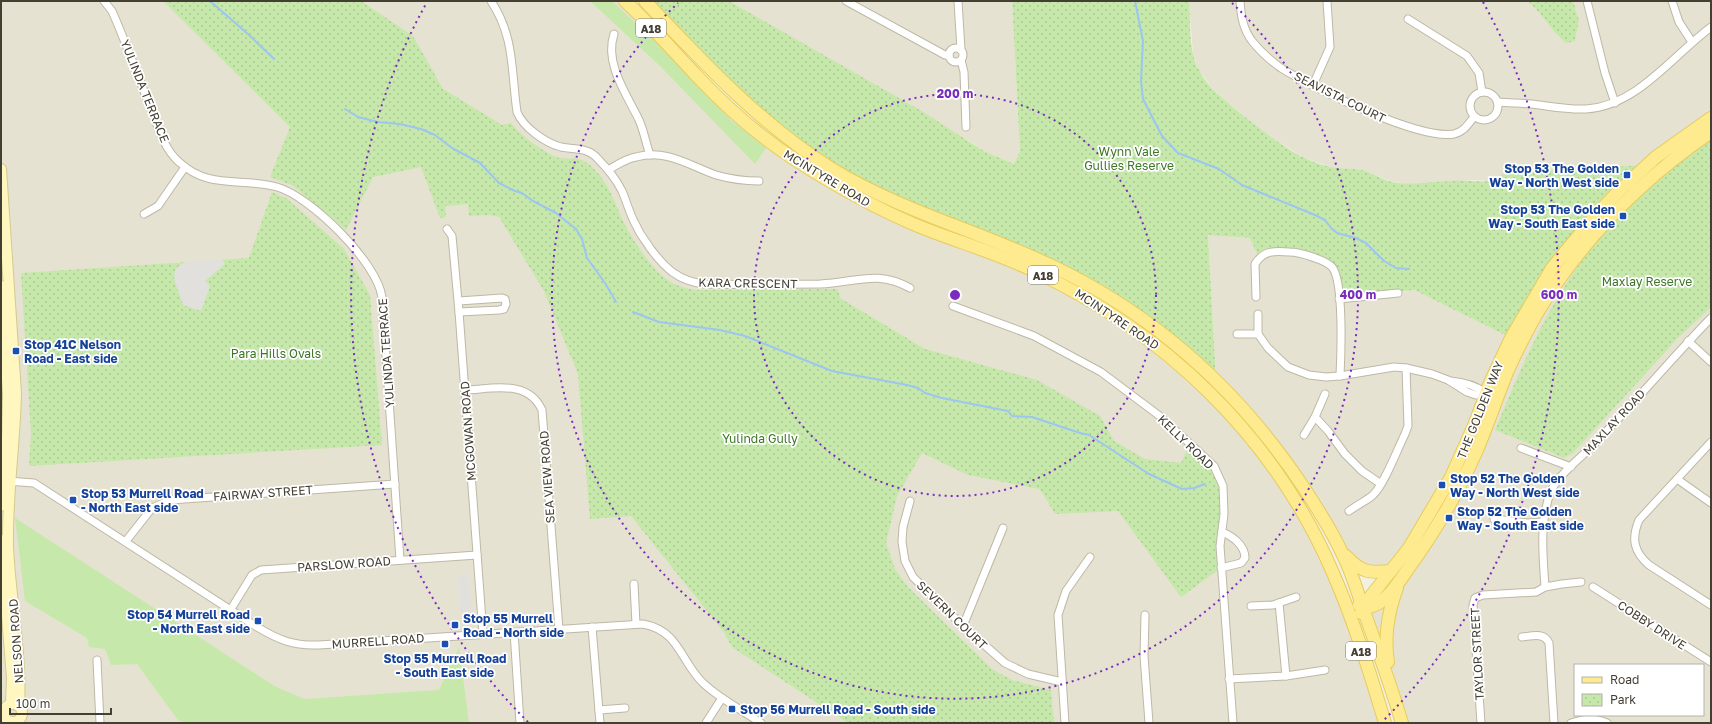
<svg xmlns="http://www.w3.org/2000/svg" width="1712" height="724" viewBox="0 0 1712 724" font-family="'Golos Text',sans-serif">
<defs>
<pattern id="park-dots" width="8" height="8" patternUnits="userSpaceOnUse"><rect width="8" height="8" fill="#c6e8aa"/><path d="M2 2h.1M6 6h.1" fill="none" stroke="#abc893" stroke-width="1.8" stroke-linecap="round"/></pattern>
</defs>
<rect width="100%" height="100%" fill="#f2efe3"/>
<g fill="#e6e2d1" fill-rule="evenodd">
<path d="M 1,1 L 625,1 L 728,106 L 833,184 L 1065,285 L 1216,398 L 1313,533 L 1385,723 L 1,723 Z"/>
<path d="M 729,1 L 1012,1 L 1020,151 L 1014,164 L 984,151 L 971,142 Z"/>
<path d="M 1189,1 L 1527,1 L 1538,10 L 1559,38 L 1575,41 L 1579,20 L 1573,1 L 1711,1 L 1711,118 L 1646,165 L 1511,172 L 1498,180 L 1491,181 L 1476,180 L 1406,184 L 1390,181 L 1369,172 L 1331,167 L 1305,158 L 1267,135 L 1227,102 L 1213,89 L 1198,69 L 1193,53 Z"/>
<path d="M 1711,132 L 1711,723 L 1402,723 L 1369,607 L 1374,606 L 1437,525 L 1508,370 L 1588,242 ZM 1575,665 L 1703,665 L 1703,715 L 1575,715 Z"/>
<path d="M 1208,234 L 1250,238 L 1265,253 L 1296,252 L 1398,293 L 1414,290 L 1511,338 L 1475,423 L 1391,571 L 1359,569 L 1322,516 L 1216,380 Z"/>
</g>
<g fill="#c6e8aa">
<path d="M 590,1 L 612,1 L 666,51 L 731,120 L 766,148 L 755,164 L 660,66 Z"/>
<path d="M 15,518 L 276,687 L 305,699 L 439,690 L 459,647 L 469,723 L 187,723 L 178,720 L 137,664 L 111,665 L 105,649 L 89,647 L 87,638 L 25,601 Z"/>
</g>
<g fill="url(#park-dots)">
<path d="M 163,1 L 361,1 L 413,36 L 443,89 L 502,125 L 511,123 C 519,134 542,151 554,156 C 569,163 577,152 593,168 C 612,186 617,212 630,234 C 639,249 652,268 666,279 C 674,285 684,288 694,290 L 838,289 L 840,298 L 925,349 L 1037,380 L 1100,416 L 1114,441 L 1145,459 L 1181,463 L 1190,443 L 1211,462 L 1223,486 L 1221,568 L 1181,597 L 1118,511 L 1055,514 L 1040,489 L 968,475 L 922,453 L 897,496 L 886,543 L 895,569 L 908,587 L 992,669 L 1012,680 L 1051,690 L 1054,723 L 848,723 L 732,647 L 723,631 L 631,516 L 590,519 L 578,374 L 544,291 L 499,217 L 488,215 L 469,216 L 468,204 L 445,206 L 446,217 L 440,218 L 421,167 L 373,177 L 346,230 L 292,185 L 270,177 L 290,127 Z"/>
<path d="M 645,1 L 729,1 L 920,110 L 984,151 L 1014,164 L 1020,151 L 1012,1 L 1189,1 C 1191,23 1188,50 1199,70 C 1207,87 1226,101 1240,113 C 1267,134 1297,160 1331,167 C 1341,169 1351,168 1361,170 C 1372,172 1381,179 1392,182 C 1412,186 1432,181 1452,181 C 1467,180 1483,183 1498,180 L 1501,175 L 1511,172 L 1646,165 L 1594,217 L 1511,338 L 1414,290 L 1339,299 L 1338,280 L 1326,263 L 1279,251 L 1259,258 L 1250,238 L 1208,235 L 1216,380 L 1099,291 L 923,214 L 793,142 Z"/>
<path d="M 1527,1 L 1573,1 L 1579,20 L 1575,41 L 1566,43 C 1551,32 1543,13 1527,1 Z"/>
<path d="M 1711,140 L 1711,307 L 1678,338 L 1573,453 L 1564,458 L 1495,430 C 1520,370 1545,310 1584,258 C 1617,213 1665,172 1711,140 Z"/>
<path d="M 272,192 L 286,198 L 344,249 L 370,295 L 382,445 L 29,466 L 31,434 L 21,273 L 249,258 Z"/>
</g>
<g fill="#e2e0dc">
<path d="M 222,259 L 225,264 L 205,281 L 210,286 L 201,311 L 183,305 L 174,279 L 175,270 L 181,264 L 188,262 Z"/>
<path d="M 469,574 L 472,618 L 461,618 L 458,575 Z"/>
</g>
<g fill="none" stroke-linecap="round" stroke-linejoin="round">
<g stroke="#9cc6f2" stroke-width="2">
<path d="M 210,1 L 249,35 L 274,59"/>
<path d="M 1135,1 L 1143,41 L 1141,81 L 1143,99 L 1162,136 L 1178,153 L 1219,169 L 1242,185 L 1315,215 L 1325,220 L 1332,229 L 1337,233 L 1356,238 L 1366,243 L 1384,261 L 1396,268 L 1409,269"/>
<path d="M 345,109 L 358,117 L 378,122 L 400,124 L 421,129 L 435,135 L 452,148 L 480,163 L 499,183 L 515,191 L 522,193 L 533,201 L 556,213 L 576,229 L 582,239 L 587,258 L 605,283 L 616,302"/>
<path d="M 633,312 L 659,322 L 720,330 L 745,336 L 832,371 L 907,385 L 918,388 L 925,393 L 942,398 L 1008,411 L 1012,416 L 1032,417 L 1080,433 L 1089,435 L 1149,474 L 1182,489 L 1194,488 L 1205,484"/>
</g>
<defs>
<g id="street">
<path d="M 104,1 L 112,11 C 126,43 138,76 151,109 C 158,127 164,149 179,162 C 209,190 241,177 277,187 C 310,196 377,262 382,297 L 400,560"/>
<path d="M 491,1 C 515,37 511,71 517,112 C 523,127 545,143 561,147 C 575,150 588,147 598,159 C 607,168 616,179 622,191 C 627,202 630,216 637,227 C 640,235 646,241 650,248 C 665,268 678,281 704,284 C 743,285 782,284 820,284 C 855,283 876,269 910,288"/>
<path d="M 846,1 L 945,55 L 949,55"/>
<path d="M 958,1 L 961,50"/>
<path d="M 1240,1 C 1241,16 1243,29 1252,41 C 1260,51 1271,61 1281,68 C 1313,88 1418,140 1454,134 C 1464,132 1468,124 1474,117"/>
<path d="M 1587,1 L 1605,73 L 1615,103"/>
<path d="M 1672,1 L 1679,22 L 1692,42"/>
<path d="M 1408,19 L 1467,56 L 1479,73 L 1482,92"/>
<path d="M 614,34 C 604,63 627,95 639,120 C 644,131 646,144 650,155"/>
<circle cx="956" cy="55" r="7"/>
<path d="M 961,60 L 964,72 L 966,127"/>
<path d="M 1313,85 L 1330,47 L 1327,1"/>
<circle cx="1484" cy="106" r="14"/>
<path d="M 1498,102 C 1509,103 1520,103 1531,104 C 1549,106 1567,110 1586,109 C 1637,106 1672,56 1711,27"/>
<path d="M 608,170 C 617,165 625,159 636,157 C 667,149 688,165 716,175 C 730,179 744,181 759,181"/>
<path d="M 144,214 L 158,206 L 185,167"/>
<path d="M 447,229 L 452,236 L 459,312 L 483,634"/>
<path d="M 1256,297 L 1255,264 C 1264,250 1274,251 1290,252 C 1299,252 1326,260 1332,267 C 1344,281 1341,356 1340,376"/>
<path d="M 1339,299 L 1398,293"/>
<path d="M 459,301 L 502,298 L 505,299 L 506,304 L 504,309 L 499,310 L 459,312"/>
<path d="M 953,306 L 1034,336 L 1101,372 L 1161,417 L 1214,466 L 1223,486 L 1224,514 L 1220,546 L 1233,723"/>
<path d="M 1258,314 L 1258,334 L 1268,348 L 1288,367 L 1309,375 L 1326,377 L 1340,376 L 1394,367 L 1406,368 L 1432,374 L 1448,380 L 1467,392 L 1476,395 L 1486,393"/>
<path d="M 1237,334 L 1258,334"/>
<path d="M 1688,341 L 1711,362"/>
<path d="M 1450,381 C 1464,382 1475,385 1486,393"/>
<path d="M 465,390 C 493,389 528,379 542,410 L 559,629"/>
<path d="M 1315,417 L 1328,431 L 1345,454 L 1362,471 L 1381,484"/>
<path d="M 1304,435 L 1315,417 L 1325,394"/>
<path d="M 1711,442 L 1639,520 C 1631,539 1634,552 1649,565 L 1711,605"/>
<path d="M 1521,448 L 1571,467"/>
<path d="M 1677,479 L 1711,503"/>
<path d="M 7,481 L 34,483 L 257,627 C 279,640 293,646 319,645 L 643,624 C 680,631 680,661 703,683 C 720,699 742,710 761,723"/>
<path d="M 910,501 L 903,527 L 902,542 L 905,561 L 913,577 L 963,626 L 1005,663 L 1028,674 L 1062,682"/>
<path d="M 1349,511 C 1357,505 1366,501 1373,495 C 1384,485 1398,448 1405,434 L 1408,426 L 1406,368"/>
<path d="M 1494,519 L 1527,523 L 1544,522"/>
<path d="M 126,541 L 152,508 L 170,500 L 395,484"/>
<path d="M 1221,568 L 1241,563 L 1245,558 C 1245,545 1232,536 1222,532"/>
<path d="M 634,584 L 636,624"/>
<path d="M 1545,587 C 1543,556 1539,521 1551,491 C 1560,472 1586,454 1600,438 C 1638,399 1673,357 1711,318"/>
<path d="M 1593,587 L 1711,662"/>
<path d="M 1279,603 L 1286,676"/>
<path d="M 1251,606 L 1273,605 L 1296,597"/>
<path d="M 231,609 L 252,575 L 261,570 L 477,555"/>
<path d="M 1145,615 L 1144,656 L 1149,723"/>
<path d="M 963,626 L 1003,528"/>
<path d="M 592,627 L 600,723"/>
<path d="M 514,632 L 520,723"/>
<path d="M 1522,637 C 1532,636 1544,632 1549,643 L 1554,723"/>
<path d="M 97,660 L 100,723"/>
<path d="M 1229,679 L 1286,676 L 1325,670"/>
<path d="M 599,710 L 625,708"/>
<path d="M 706,723 L 722,698"/>
<path d="M 1065,723 L 1058,615 L 1066,591 L 1090,557"/>
<path d="M 1481,723 L 1473,605 L 1475,598 L 1483,595 L 1536,592 L 1545,587 L 1562,584 L 1581,582"/>
<path d="M 1571,723 C 1585,719 1593,717 1607,723"/>
</g>
<g id="secondary">
<path d="M 1,169 L 16,393 C 15,444 7,494 8,545 C 10,599 22,652 19,706"/>
<path d="M 1,286 L 8,394 L 7,439 L 1,506"/>
<path d="M 1,540 L 12,678 L 11,703"/>
<circle cx="13" cy="713" r="9"/>
</g>
<g id="primary">
<path d="M 625,1 C 650,24 673,51 697,76 C 727,108 760,137 797,161 C 836,186 875,208 918,226 C 955,241 994,252 1030,269 C 1165,332 1274,436 1333,573 C 1354,621 1370,673 1385,723"/>
<path d="M 645,1 C 703,62 760,124 832,169 C 901,211 979,231 1052,266 C 1159,317 1241,392 1306,491 C 1319,511 1332,531 1342,553 C 1352,572 1358,594 1365,614 C 1378,650 1391,686 1402,723"/>
<path d="M 1346,556 C 1362,573 1369,573 1391,571"/>
<path d="M 1359,605 C 1365,609 1372,607 1379,603 C 1392,594 1401,579 1410,566 C 1436,530 1459,491 1477,450 C 1488,424 1497,397 1508,370 C 1518,348 1529,326 1542,305 C 1587,234 1642,179 1711,132"/>
<path d="M 1361,613 L 1367,601 L 1409,548 L 1451,477 L 1475,423 L 1490,383 L 1511,338 L 1552,268 L 1594,217 L 1617,193 L 1656,157 L 1711,118"/>
<path d="M 1388,662 C 1384,637 1388,612 1397,588"/>
</g>
</defs>
<use href="#street" stroke="#beb8a5" stroke-width="9"/>
<use href="#secondary" stroke="#d4c991" stroke-width="12"/>
<use href="#primary" stroke="#e6cb5d" stroke-width="14"/>
<use href="#street" stroke="#fff" stroke-width="7"/>
<use href="#secondary" stroke="#fff6c0" stroke-width="10"/>
<use href="#primary" stroke="#ffeb8f" stroke-width="12"/>
</g>
<g fill="none" stroke="#7b2cbf" stroke-width="2" stroke-dasharray="2 4">
<circle cx="955" cy="295" r="201"/>
<path d="M1232 3A403 403 0 1 1 678 3"/>
<path d="M528 722A604 604 0 0 1 427 2M1483 2A604 604 0 0 1 1382 722"/>
</g>
<g fill="#1a4fb4" stroke="#fff" stroke-width="1.5">
<rect x="1623" y="171" width="8" height="8" rx="2"/>
<rect x="1619" y="212" width="8" height="8" rx="2"/>
<rect x="12" y="347" width="8" height="8" rx="2"/>
<rect x="1438" y="481" width="8" height="8" rx="2"/>
<rect x="69" y="496" width="8" height="8" rx="2"/>
<rect x="1445" y="514" width="8" height="8" rx="2"/>
<rect x="254" y="617" width="8" height="8" rx="2"/>
<rect x="451" y="621" width="8" height="8" rx="2"/>
<rect x="441" y="640" width="8" height="8" rx="2"/>
<rect x="728" y="705" width="8" height="8" rx="2"/>
</g>
<g text-anchor="middle" dominant-baseline="central" stroke-width="3.5" stroke-linejoin="round" paint-order="stroke">
<g fill="#fff" stroke="#7c7970" stroke-width="1">
<rect x="636" y="19" width="30" height="18" rx="3"/>
<rect x="1028" y="266" width="30" height="18" rx="3"/>
<rect x="1346" y="642" width="30" height="18" rx="3"/>
</g>
<g font-size="11" font-weight="bold" fill="#443f33">
<text x="651" y="28">A18</text>
<text x="1043" y="275">A18</text>
<text x="1361" y="651">A18</text>
</g>
<g font-size="12" fill="#443f33" stroke="#fff">
<text transform="translate(145 91) rotate(68)">YULINDA TERRACE</text>
<text transform="translate(1340 97) rotate(26)">SEAVISTA COURT</text>
<text transform="translate(827 178) rotate(31)">MCINTYRE ROAD</text>
<text transform="translate(748 283) rotate(1)">KARA CRESCENT</text>
<text transform="translate(1117 319) rotate(34)">MCINTYRE ROAD</text>
<text transform="translate(386 353) rotate(-94)">YULINDA TERRACE</text>
<text transform="translate(1480 410) rotate(-68)">THE GOLDEN WAY</text>
<text transform="translate(1614 422) rotate(-47)">MAXLAY ROAD</text>
<text transform="translate(468 431) rotate(-94)">MCGOWAN ROAD</text>
<text transform="translate(1186 442) rotate(44)">KELLY ROAD</text>
<text transform="translate(547 477) rotate(-94)">SEA VIEW ROAD</text>
<text transform="translate(263 493) rotate(-4)">FAIRWAY STREET</text>
<text transform="translate(344 564) rotate(-4)">PARSLOW ROAD</text>
<text transform="translate(952 615) rotate(44)">SEVERN COURT</text>
<text transform="translate(1652 625) rotate(33)">COBBY DRIVE</text>
<text transform="translate(16 641) rotate(-94)">NELSON ROAD</text>
<text transform="translate(378 641) rotate(-4)">MURRELL ROAD</text>
<text transform="translate(1477 654) rotate(-93)">TAYLOR STREET</text>
</g>
<g font-size="12" fill="#3c7726" stroke="#fff">
<text x="1129" y="151">Wynn Vale<tspan x="1129" dy="14">Gullies Reserve</tspan></text>
<text x="1647" y="281">Maxlay Reserve</text>
<text x="276" y="353">Para Hills Ovals</text>
<text x="760" y="438">Yulinda Gully</text>
</g>
<g font-size="12" font-weight="bold" fill="#164399" stroke="#fff" text-anchor="start">
<text x="1619" y="168" text-anchor="end">Stop 53 The Golden<tspan x="1619" dy="14">Way - North West side</tspan></text>
<text x="1615" y="209" text-anchor="end">Stop 53 The Golden<tspan x="1615" dy="14">Way - South East side</tspan></text>
<text x="24" y="344">Stop 41C Nelson<tspan x="24" dy="14">Road - East side</tspan></text>
<text x="1450" y="478">Stop 52 The Golden<tspan x="1450" dy="14">Way - North West side</tspan></text>
<text x="81" y="493">Stop 53 Murrell Road<tspan x="81" dy="14">- North East side</tspan></text>
<text x="1457" y="511">Stop 52 The Golden<tspan x="1457" dy="14">Way - South East side</tspan></text>
<text x="250" y="614" text-anchor="end">Stop 54 Murrell Road<tspan x="250" dy="14">- North East side</tspan></text>
<text x="463" y="618">Stop 55 Murrell<tspan x="463" dy="14">Road - North side</tspan></text>
<text x="445" y="658" text-anchor="middle">Stop 55 Murrell Road<tspan x="445" dy="14">- South East side</tspan></text>
<text x="740" y="709">Stop 56 Murrell Road - South side</text>
</g>
</g>
<circle cx="955" cy="295" r="6" fill="#7b2cbf" stroke="#fff" stroke-width="2"/>
<g font-size="12" text-anchor="middle" font-weight="bold" fill="#7b2cbf" stroke="#fff" stroke-width="3.5" stroke-linejoin="round" paint-order="stroke">
<text x="955" y="98">200 m</text>
<text x="1358" y="299">400 m</text>
<text x="1559" y="299">600 m</text>
</g>
<rect width="1712" height="724" fill="none" stroke="#443f33" stroke-width="4"/>
<rect x="1574" y="664" width="130" height="52" fill="#ffffff" stroke="#b4b2ad"/>
<rect x="1582" y="677" width="20" height="6" fill="#ffeb8f" stroke="#b4b2ad"/>
<text x="1610" y="684" font-size="12" fill="#443f33">Road</text>
<rect x="1582" y="694" width="20" height="12" fill="url(#park-dots)" stroke="#b4b2ad"/>
<text x="1610" y="704" font-size="12" fill="#443f33">Park</text>
<path d="M10 708v6h101v-6" fill="none" stroke="#443f33" stroke-width="2"/>
<text x="16" y="708" font-size="12" fill="#443f33" stroke="#ffffff" stroke-width="3" paint-order="stroke">100 m</text>
</svg>
